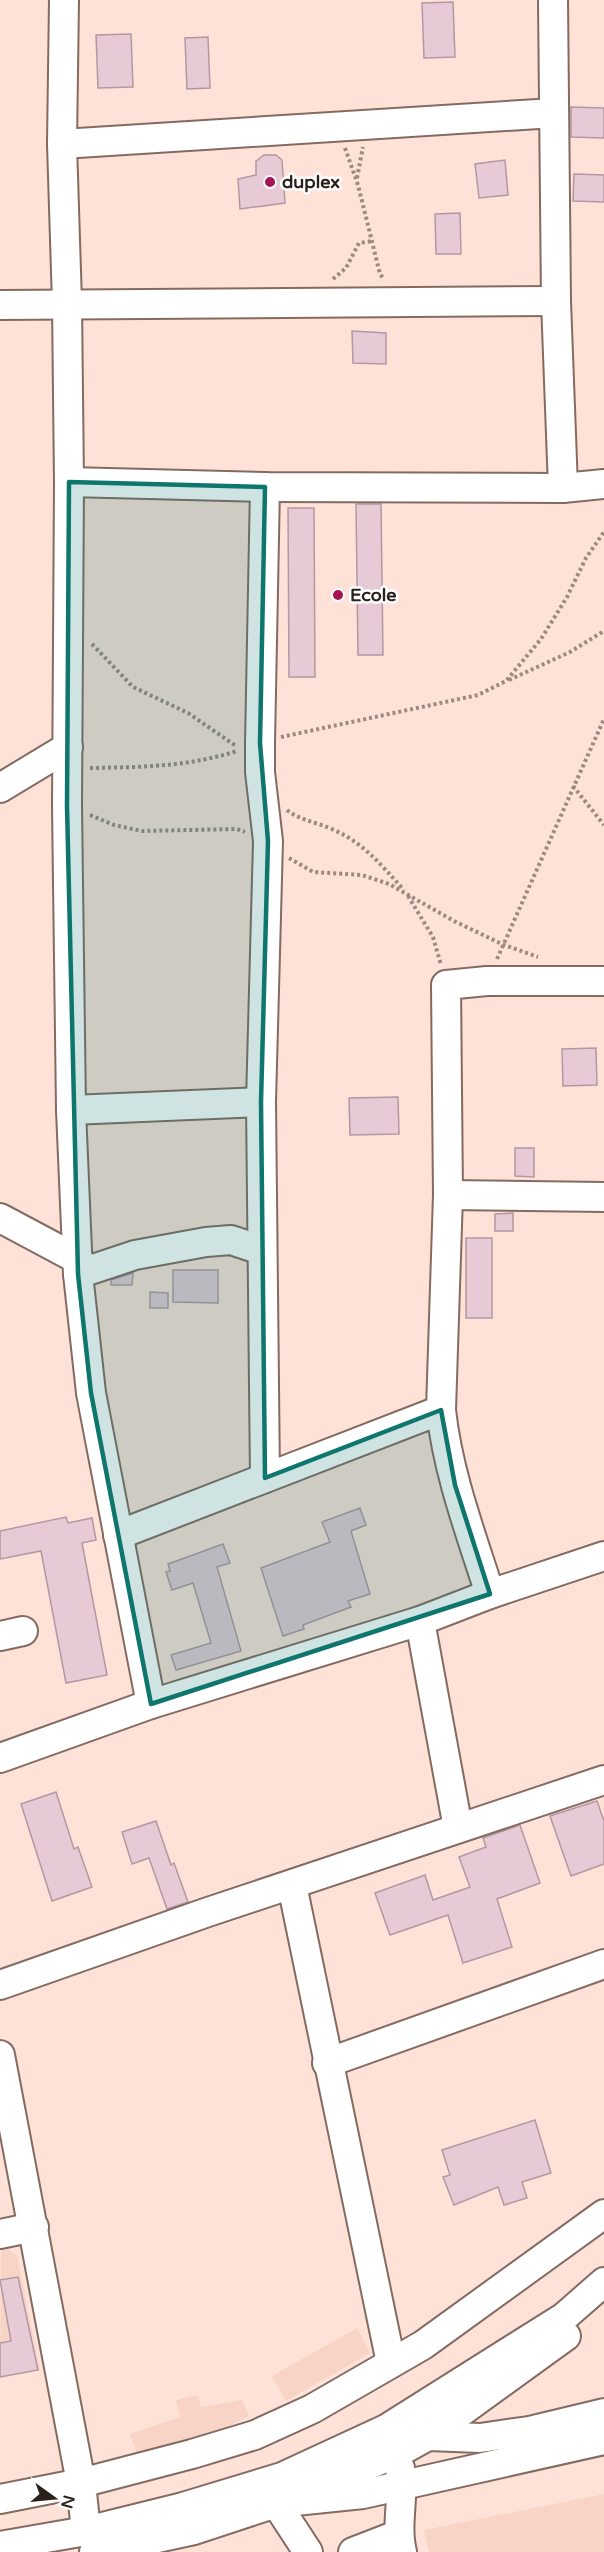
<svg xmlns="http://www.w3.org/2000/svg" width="604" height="2552" viewBox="0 0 604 2552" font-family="'Varela Round',sans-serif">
<rect width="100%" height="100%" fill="#fee2d7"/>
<g fill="#f8d4c6">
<path d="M 1,2243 L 17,2256 L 40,2370 L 0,2378 Z"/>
<path d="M 357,2328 L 370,2353 L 286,2401 L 272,2376 Z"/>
<path d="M 198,2395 L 201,2407 L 242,2400 L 249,2416 L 209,2436 L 137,2454 L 130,2434 L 180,2417 L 176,2400 Z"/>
<path d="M 604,2494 L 604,2552 L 429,2552 L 424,2530 Z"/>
</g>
<g fill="#e6cad5" stroke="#b398a3" stroke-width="1.5">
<path d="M 453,2 L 455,57 L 424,58 L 422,3 Z"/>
<path d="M 131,34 L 133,87 L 98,88 L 96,35 Z"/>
<path d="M 208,37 L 210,88 L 187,89 L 185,38 Z"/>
<path d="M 571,107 L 604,108 L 604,138 L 571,137 Z"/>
<path d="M 264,155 L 276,155 L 282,160 L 285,203 L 240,209 L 238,179 L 256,175 L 256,161 Z"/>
<path d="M 505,160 L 508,195 L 479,198 L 475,164 Z"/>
<path d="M 574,174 L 604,175 L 604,202 L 573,201 Z"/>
<path d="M 460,213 L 461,254 L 436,254 L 435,214 Z"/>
<path d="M 352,331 L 386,333 L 386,364 L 353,363 Z"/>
<path d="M 356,504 L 381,504 L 383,655 L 358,655 Z"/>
<path d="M 288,508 L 314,508 L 315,677 L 289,677 Z"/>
<path d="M 596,1048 L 597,1085 L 563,1086 L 562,1049 Z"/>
<path d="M 398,1097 L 399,1134 L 350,1135 L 349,1098 Z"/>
<path d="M 515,1148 L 534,1148 L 534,1177 L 515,1176 Z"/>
<path d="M 513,1213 L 513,1231 L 495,1231 L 495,1214 Z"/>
<rect x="466" y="1238" width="26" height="80"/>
<path d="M 173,1270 L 218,1270 L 218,1303 L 173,1302 Z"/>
<path d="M 133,1273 L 132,1285 L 111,1285 L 111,1280 Z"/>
<path d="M 150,1292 L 168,1293 L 168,1308 L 150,1308 Z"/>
<path d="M 360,1508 L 366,1525 L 351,1531 L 370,1594 L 348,1601 L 351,1607 L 303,1625 L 304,1629 L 283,1636 L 261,1568 L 330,1542 L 322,1522 Z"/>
<path d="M 66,1517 L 68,1523 L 92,1518 L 96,1540 L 82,1543 L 107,1675 L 66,1683 L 41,1551 L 0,1559 L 0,1531 Z"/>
<path d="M 223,1544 L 230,1563 L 217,1567 L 241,1651 L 176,1670 L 171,1655 L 211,1643 L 193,1583 L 172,1590 L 166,1572 L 170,1571 L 168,1564 Z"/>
<path d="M 56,1792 L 74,1849 L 78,1847 L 92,1887 L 52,1901 L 21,1804 Z"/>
<path d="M 597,1801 L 604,1821 L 604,1864 L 571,1876 L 550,1816 Z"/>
<path d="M 156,1821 L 171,1865 L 174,1863 L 188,1902 L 167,1909 L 149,1858 L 132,1864 L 122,1832 Z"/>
<path d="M 520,1825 L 540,1883 L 497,1899 L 512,1947 L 463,1963 L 448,1915 L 390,1935 L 375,1893 L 425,1875 L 433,1900 L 470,1887 L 459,1857 L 486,1847 L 483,1838 Z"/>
<path d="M 535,2120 L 551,2173 L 522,2182 L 527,2198 L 504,2205 L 498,2187 L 454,2205 L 443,2177 L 450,2175 L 442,2150 Z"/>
<path d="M 18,2277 L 38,2370 L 0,2377 L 0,2343 L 11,2341 L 0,2280 Z"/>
</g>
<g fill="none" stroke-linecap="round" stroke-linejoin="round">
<defs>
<g id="minor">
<path d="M 64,0 L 62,144 L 67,303 L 69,482 L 67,806 L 71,1110 L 78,1274 L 91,1393 L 151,1704"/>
<path d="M 553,0 L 556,301 L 563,488"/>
<path d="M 62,144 L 554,113"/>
<path d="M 0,305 L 556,301"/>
<path d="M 69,482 L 265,487 L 563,488 L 604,484"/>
<path d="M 0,788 L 68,747"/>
<path d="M 71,1110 L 261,1102"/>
<path d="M 448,1195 L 604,1197"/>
<path d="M 0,1218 L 79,1260"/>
<path d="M 78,1274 L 135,1255 L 206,1242 L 231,1240 L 261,1250"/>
<path d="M 265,1478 L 261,1102 L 268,841 L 260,772 L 260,743 L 265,487"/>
<path d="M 118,1535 L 441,1410"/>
<path d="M 490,1594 C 471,1534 448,1474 441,1410 L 448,1195 L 446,985 L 487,981 L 604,981"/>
<path d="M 420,1621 L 458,1828"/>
<path d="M 0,1636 L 23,1631"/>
<path d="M 0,1758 L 151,1704 L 420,1621 L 490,1594 L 604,1556"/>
<path d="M 292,1885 L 391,2363"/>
<path d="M 0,1985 L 208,1912 L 604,1780"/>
<path d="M 0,2055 L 81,2483 L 86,2531"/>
<path d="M 327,2063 L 604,1964"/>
<path d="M 0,2234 L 34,2227"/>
<path d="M 425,2432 L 428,2436 L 480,2438 L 529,2431 L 604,2413"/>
<path d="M 400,2468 C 405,2496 395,2524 402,2552"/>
<path d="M 0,2499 L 81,2483 L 192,2454 L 255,2435 L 312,2409 L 423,2345 L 604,2214"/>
<path d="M 0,2546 L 86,2531 L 183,2507 L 282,2477 L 386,2429 L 564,2317 L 604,2282"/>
<path d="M 94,2552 L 194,2530 L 276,2503 L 397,2453 L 428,2436 L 566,2336"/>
<path d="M 308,2552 L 276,2503 L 363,2494 L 604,2440"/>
<path d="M 353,2552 L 397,2535"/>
</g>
</defs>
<use href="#minor" stroke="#846b62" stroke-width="32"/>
<g stroke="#9d8981" stroke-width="4" stroke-dasharray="3 3" stroke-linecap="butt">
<path d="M 345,148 L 358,185 L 380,274 L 383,278"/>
<path d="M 357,178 L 363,147"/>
<path d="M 333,279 L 346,268 L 359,243 L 373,241"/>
<path d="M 92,644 L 133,687 L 188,713 L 236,746"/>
<path d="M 509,680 L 570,652 L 604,631"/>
<path d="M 281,737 L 478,695 L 506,681 L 541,639 L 567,597 L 586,558 L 604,532"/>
<path d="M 90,768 C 143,767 186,767 237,751"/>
<path d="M 573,786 L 604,825"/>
<path d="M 287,810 C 301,821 317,822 334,830 C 365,844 381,865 404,890"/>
<path d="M 90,815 L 114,825 L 142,831 L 237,829 L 245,832"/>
<path d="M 289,858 L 313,872 L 362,875 L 389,884 L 454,921 L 504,945 L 538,957"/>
<path d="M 408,896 L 433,937 L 441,965"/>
<path d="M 497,959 L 604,719"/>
</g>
<use href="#minor" stroke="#fff" stroke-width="28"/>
</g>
<path fill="#0f766e" fill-opacity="0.2" stroke="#0f766e" stroke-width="4.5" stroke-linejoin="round" d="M 69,482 L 265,487 L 260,743 L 268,841 L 261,1102 L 265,1478 L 441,1410 L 455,1485 L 490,1594 L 151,1704 L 91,1393 L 78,1274 L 67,806 Z"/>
<g fill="#a51453" stroke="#fff" stroke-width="2">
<circle cx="270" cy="182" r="6"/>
<circle cx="338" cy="595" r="6"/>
</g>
<g text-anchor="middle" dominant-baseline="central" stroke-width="5" stroke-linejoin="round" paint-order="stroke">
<g font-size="18" font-weight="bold" fill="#291f1b" stroke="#fff" text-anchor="start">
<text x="282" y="182">duplex</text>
<text x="350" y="595">Ecole</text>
</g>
</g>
<g transform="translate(54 2498) rotate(105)" stroke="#ffffff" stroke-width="4.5" paint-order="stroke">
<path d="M0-4.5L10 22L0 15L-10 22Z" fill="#291f1b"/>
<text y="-9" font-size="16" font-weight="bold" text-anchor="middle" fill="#291f1b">N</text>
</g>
</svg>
